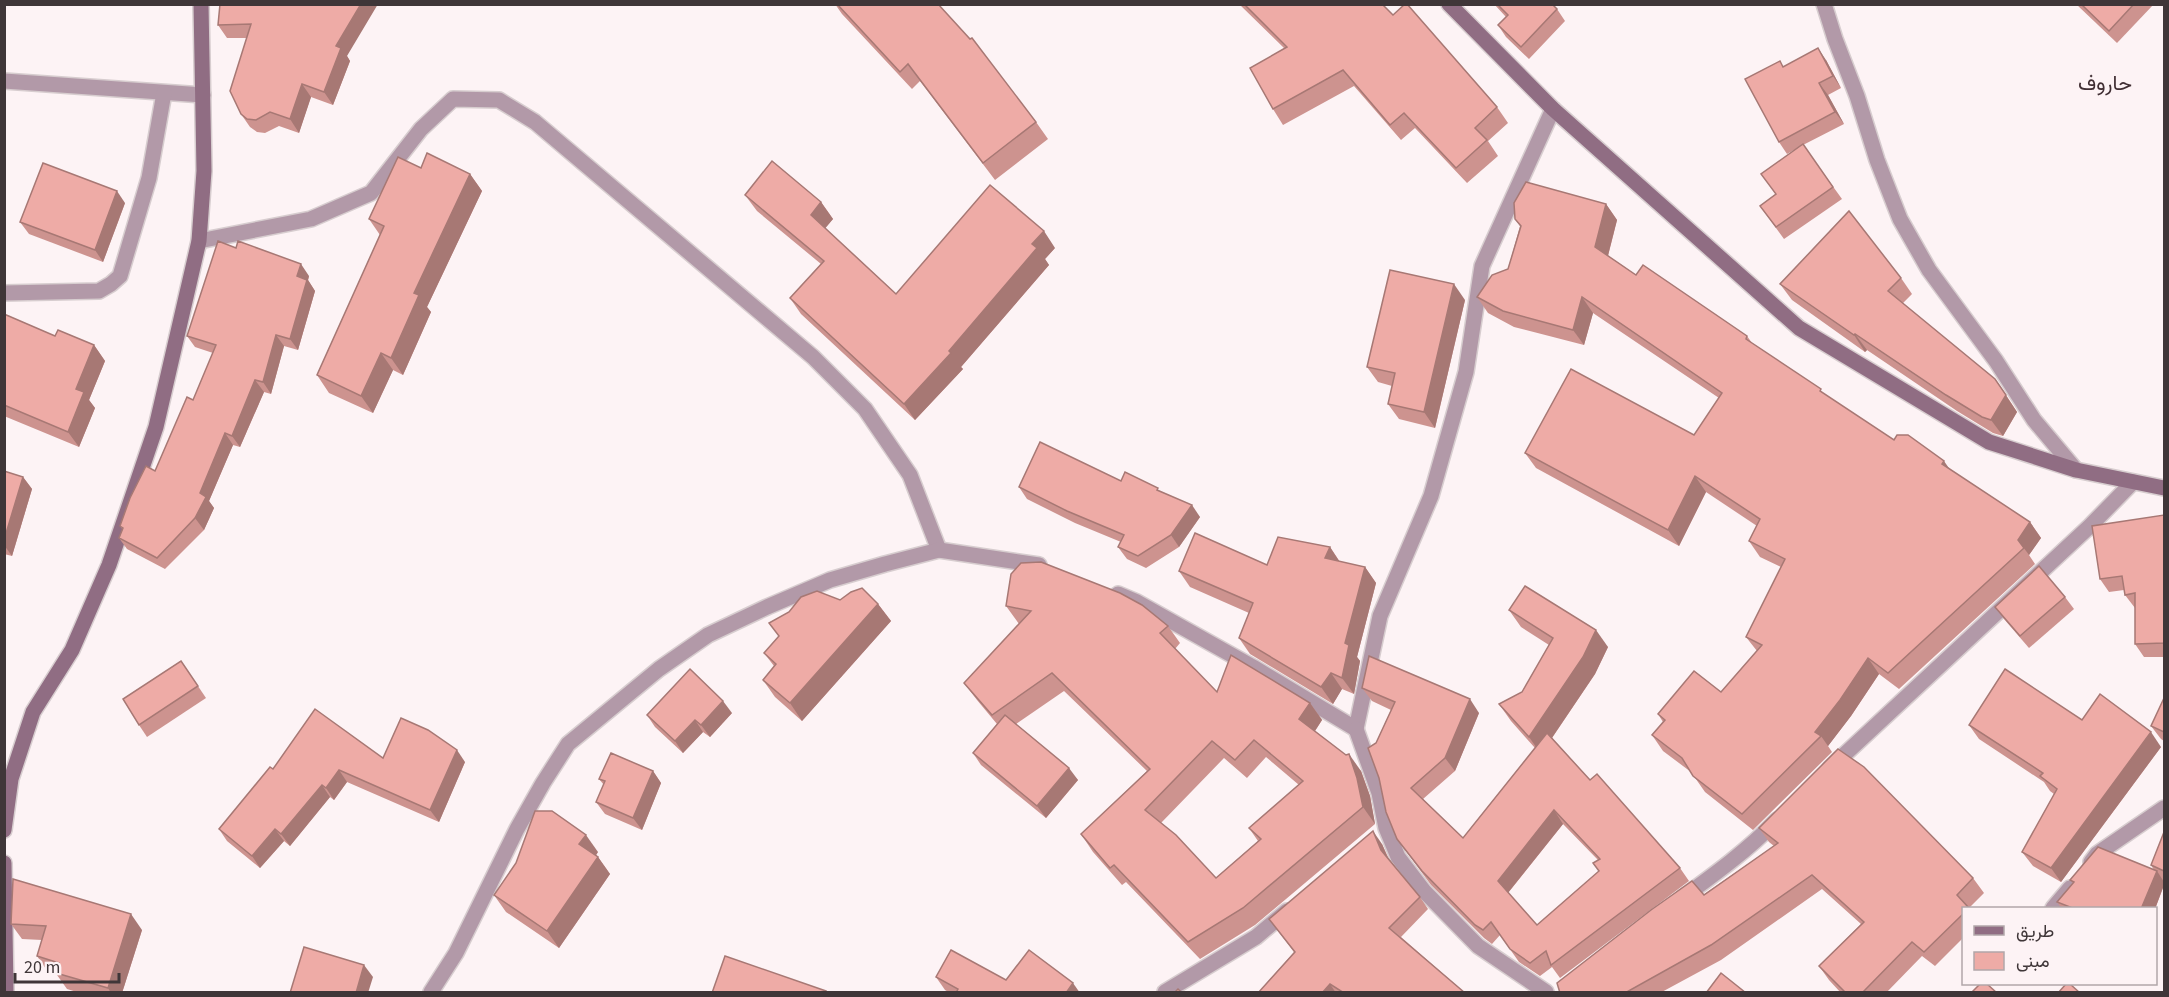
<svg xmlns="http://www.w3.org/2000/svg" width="2169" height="997" viewBox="0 0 2169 997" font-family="'Source Sans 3',Vazirmatn,sans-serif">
<rect width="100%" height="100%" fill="#fdf3f5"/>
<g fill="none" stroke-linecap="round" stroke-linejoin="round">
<defs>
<g id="street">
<path d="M 1824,4 L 1835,39 L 1857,96 L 1877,160 L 1900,219 L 1929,270 L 1996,361 L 2034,420 L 2076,470"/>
<path d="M 4,81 L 203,95"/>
<path d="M 199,241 L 311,219 L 371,193 L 421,129 L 453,99 L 499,100 L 535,122 L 813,357 L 865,409 L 910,475 L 939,550"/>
<path d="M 4,293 L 99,291 L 111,284 L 120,276 L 149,178 L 164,93"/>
<path d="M 1118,594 L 1137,602 L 1253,667 L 1356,729 L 1380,616 L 1431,496 L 1466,372 L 1482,266 L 1553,109"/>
<path d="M 1356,729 L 1379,793 L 1386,828 L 1398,857 L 1424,891 L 1478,946 L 1546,992"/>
<path d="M 1830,768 L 2090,526 L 2133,482"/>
<path d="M 2091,862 L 2097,854 L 2164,808"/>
<path d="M 1682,898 C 1715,874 1748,850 1777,820"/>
<path d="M 2053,908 L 2070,888"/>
<path d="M 431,992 L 456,953 L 517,829 L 543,783 L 568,744 L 659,669 L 708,635 L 767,607 L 830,580 L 885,564 L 939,550 L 1039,565"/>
<path d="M 1165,992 L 1256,937 L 1287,911"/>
</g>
<g id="secondary">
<path d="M 1449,4 L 1553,109 L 1799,328 L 1989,442 L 2076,470 L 2164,488"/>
<path d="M 4,830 L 11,779 L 33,712 L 72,650 L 109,565 L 156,427 L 199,241 L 204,171 L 201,4"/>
<path d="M 4,863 L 6,992"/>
</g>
</defs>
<use href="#street" stroke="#d7cdcf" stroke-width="18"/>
<use href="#secondary" stroke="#d7cdcf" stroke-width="18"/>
<use href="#street" stroke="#b299a8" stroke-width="15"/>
<use href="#secondary" stroke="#906d83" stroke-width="15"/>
</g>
<g fill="#cd938f" fill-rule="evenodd">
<path d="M 220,4 L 347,56 L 350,61 L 333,105 L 311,97 L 299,133 L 279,126 L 265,133 L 257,132 L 250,127 L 241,114 L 247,38 L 227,38 L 218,25 Z"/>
<path d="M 835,4 L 938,4 L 1036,122 L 1048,139 L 995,180 L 920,81 L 912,89 L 842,14 Z"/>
<path d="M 1239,4 L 1382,4 L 1393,15 L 1497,107 L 1508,123 L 1488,141 L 1498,156 L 1467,183 L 1415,128 L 1401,140 L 1354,86 L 1283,125 L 1273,109 L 1284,48 Z"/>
<path d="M 1494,4 L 1552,4 L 1557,9 L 1565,21 L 1529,59 L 1506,37 L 1498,25 L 1506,17 Z"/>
<path d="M 2076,4 L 2154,4 L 2117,43 Z"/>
<path d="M 1826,60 L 1841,88 L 1828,95 L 1844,124 L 1803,145 L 1842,199 L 1784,239 L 1760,206 L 1776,194 L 1794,150 L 1787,154 L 1779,142 L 1784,66 Z"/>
<path d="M 421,168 L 470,174 L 482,191 L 427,307 L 431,312 L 403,375 L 393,370 L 373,413 L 329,393 L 317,375 L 380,235 L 369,219 Z"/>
<path d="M 745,195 L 821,202 L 833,219 L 825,228 L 896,294 L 1055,248 L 1045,259 L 1049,265 L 961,367 L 963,369 L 915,420 L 801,314 L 790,298 L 821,264 L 757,211 Z"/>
<path d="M 125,203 L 103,262 L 29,234 L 20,222 Z"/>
<path d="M 1606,204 L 1617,220 L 1608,256 L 1636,275 L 1747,336 L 1752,343 L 1824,394 L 1894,440 L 1950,470 L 2030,522 L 2041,538 L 2029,555 L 2035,564 L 1899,689 L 1879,674 L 1851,716 L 1828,746 L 1832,752 L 1753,830 L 1705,792 L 1691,772 L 1663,751 L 1652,735 L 1663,722 L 1658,714 L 1721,692 L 1757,651 L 1746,637 L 1781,567 L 1760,557 L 1749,541 L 1757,526 L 1706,492 L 1679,546 L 1536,468 L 1525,453 L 1694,435 L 1719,398 L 1593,313 L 1584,345 L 1514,327 L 1488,313 L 1477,297 L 1508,269 L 1520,226 L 1515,219 Z"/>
<path d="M 309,276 L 308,280 L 315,291 L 298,350 L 284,346 L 271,394 L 264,392 L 240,447 L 233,445 L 209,501 L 214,508 L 204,530 L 165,569 L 127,549 L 119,538 L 123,530 L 120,526 L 155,471 L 193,400 L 213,353 L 195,347 L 187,336 Z"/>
<path d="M 1901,278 L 1912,294 L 1903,303 L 2006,395 L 2017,412 L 2003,436 L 1993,433 L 1957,411 L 1867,350 L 1865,352 L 1792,300 L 1780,284 Z"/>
<path d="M 1465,300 L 1435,428 L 1399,419 L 1388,404 L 1392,386 L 1378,382 L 1367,367 Z"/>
<path d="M 4,314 L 55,336 L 94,345 L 105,361 L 89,400 L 95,408 L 79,447 L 4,416 Z"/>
<path d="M 4,471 L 23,477 L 32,489 L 12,556 L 4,554 Z"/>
<path d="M 1121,481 L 1161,492 L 1200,517 L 1179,547 L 1146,568 L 1127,559 L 1118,547 L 1121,542 L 1075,523 L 1027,499 L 1019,487 Z"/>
<path d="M 2164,515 L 2164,657 L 2144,657 L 2135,644 L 2135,608 L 2125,595 L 2124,590 L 2109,592 L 2100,579 Z"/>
<path d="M 1330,547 L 1340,562 L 1365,567 L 1376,583 L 1357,657 L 1360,661 L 1354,694 L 1342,689 L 1333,704 L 1250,654 L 1239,638 L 1249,613 L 1190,587 L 1179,571 L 1267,565 Z"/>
<path d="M 2065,597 L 2074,609 L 2029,648 L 2004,619 L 1995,607 Z"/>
<path d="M 840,600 L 878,604 L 891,621 L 802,721 L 775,697 L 763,680 L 774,666 L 764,653 Z"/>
<path d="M 1006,606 L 1168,626 L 1180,643 L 1175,649 L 1217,692 L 1310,703 L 1322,720 L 1315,731 L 1361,771 L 1370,796 L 1375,824 L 1255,925 L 1200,959 L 1126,882 L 1122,885 L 1093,852 L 1081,834 L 1147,771 L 1064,691 L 1016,724 L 1078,780 L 1046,818 L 981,765 L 973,753 L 997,724 L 977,700 L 964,683 L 1019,624 ZM 1266,757 L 1299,785 L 1249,828 L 1258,841 L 1216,878 L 1161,823 L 1224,758 L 1247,778 Z"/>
<path d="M 1509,610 L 1608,647 L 1595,674 L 1552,738 L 1590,780 L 1680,868 L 1689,881 L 1560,978 L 1552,967 L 1540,976 L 1519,962 L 1500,935 L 1492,944 L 1484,938 L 1431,885 L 1397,839 L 1376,743 L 1391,710 L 1372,701 L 1362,688 L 1479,713 L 1455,771 L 1423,799 L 1463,838 L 1535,748 L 1511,721 L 1499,704 L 1522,692 L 1549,645 L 1521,627 ZM 1563,824 L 1598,860 L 1599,872 L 1537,925 L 1508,893 Z"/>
<path d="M 181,661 L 206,698 L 147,737 L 139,725 Z"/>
<path d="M 2164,698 L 2164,741 L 2161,739 L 2151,726 Z"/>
<path d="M 732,713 L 710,737 L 703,732 L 683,753 L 655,727 L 647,715 Z"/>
<path d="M 2082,720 L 2161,747 L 2061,882 L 2033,866 L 2022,852 L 2054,794 L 2050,791 L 2044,782 L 1979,739 L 1969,725 Z"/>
<path d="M 383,758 L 465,762 L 439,822 L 347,782 L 334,800 L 330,797 L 290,846 L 284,841 L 260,868 L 227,841 L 219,829 L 273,769 Z"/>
<path d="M 653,771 L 661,783 L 642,830 L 605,814 L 596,802 L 604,785 L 599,779 Z"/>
<path d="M 1759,828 L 1973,878 L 1984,893 L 1969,908 L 1969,909 L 1964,909 L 1964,937 L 1935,966 L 1922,956 L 1886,993 L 1841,993 L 1829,980 L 1819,966 L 1861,924 L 1822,889 L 1721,960 L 1660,993 L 1560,993 L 1774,846 L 1769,842 Z"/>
<path d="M 2164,832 L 2164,885 L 2155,909 L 2062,909 L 2057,902 L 2073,883 L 2070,880 L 2154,870 L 2151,865 Z"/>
<path d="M 1382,844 L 1389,859 L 1420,897 L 1428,909 L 1401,937 L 1465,993 L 1258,993 L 1294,952 L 1269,919 Z"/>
<path d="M 598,852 L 596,855 L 598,857 L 610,874 L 559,948 L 506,912 L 494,895 Z"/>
<path d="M 11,924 L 142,930 L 122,993 L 80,993 L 67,989 L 57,975 L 48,972 L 37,956 L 42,940 L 22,939 Z"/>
<path d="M 936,977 L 1006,980 L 1080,993 L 950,993 L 945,990 Z"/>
</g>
<g fill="#a77874">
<path d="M 361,4 L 378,4 L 347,56 L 350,61 L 333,105 L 324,92 L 336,46 Z"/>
<path d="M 1818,48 L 1826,60 L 1841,88 L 1833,76 Z"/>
<path d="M 1819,83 L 1828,95 L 1844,124 L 1835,112 Z"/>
<path d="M 302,84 L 311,97 L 299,133 L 290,119 Z"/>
<path d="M 470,174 L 482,191 L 427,307 L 431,312 L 403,375 L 391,358 L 414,293 Z"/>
<path d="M 117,191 L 125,203 L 103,262 L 95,250 Z"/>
<path d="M 821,202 L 833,219 L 823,231 L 811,215 Z"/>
<path d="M 1606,204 L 1617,220 L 1606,263 L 1595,247 Z"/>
<path d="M 1044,231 L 1055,248 L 1045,259 L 1049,265 L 961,367 L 963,369 L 915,420 L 904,404 L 949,351 L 1032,244 Z"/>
<path d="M 301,264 L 309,276 L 308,280 L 315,291 L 298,350 L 290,339 L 297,276 Z"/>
<path d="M 1454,284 L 1465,300 L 1435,428 L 1424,412 Z"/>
<path d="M 1582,297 L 1593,313 L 1584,345 L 1573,330 Z"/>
<path d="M 1855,334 L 1867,350 L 1865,352 L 1854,335 Z"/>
<path d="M 276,335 L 284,346 L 271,394 L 263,382 Z"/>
<path d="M 94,345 L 105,361 L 89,400 L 95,408 L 79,447 L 68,432 L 76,389 Z"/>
<path d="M 381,353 L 393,370 L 373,413 L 361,396 Z"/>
<path d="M 1995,379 L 2017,412 L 2003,436 L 1991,420 Z"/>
<path d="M 255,380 L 264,392 L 240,447 L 232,436 Z"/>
<path d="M 225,433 L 233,445 L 209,501 L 214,508 L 204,530 L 195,518 L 200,493 Z"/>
<path d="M 1944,461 L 1955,477 L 1942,464 Z"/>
<path d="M 1695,476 L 1706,492 L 1679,546 L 1668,530 Z"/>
<path d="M 23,477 L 32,489 L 12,556 L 4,545 L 4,540 Z"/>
<path d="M 1192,505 L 1200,517 L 1179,547 L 1171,535 Z"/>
<path d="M 2030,522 L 2041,538 L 2029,555 L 2018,540 Z"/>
<path d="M 1330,547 L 1341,564 L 1325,558 Z"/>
<path d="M 1365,567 L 1376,583 L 1357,657 L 1360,661 L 1354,694 L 1342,678 L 1345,643 Z"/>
<path d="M 878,604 L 891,621 L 802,721 L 790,703 Z"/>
<path d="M 1596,630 L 1608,647 L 1595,674 L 1541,754 L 1529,737 Z"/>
<path d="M 1868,658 L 1879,674 L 1851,716 L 1828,746 L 1821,736 L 1815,732 Z"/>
<path d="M 1331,673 L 1342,689 L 1333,704 L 1321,687 Z"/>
<path d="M 1470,699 L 1479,713 L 1455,771 L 1445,758 Z"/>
<path d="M 723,701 L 732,713 L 710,737 L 701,725 Z"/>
<path d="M 1310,703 L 1322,720 L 1311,737 L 1299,719 Z"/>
<path d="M 695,720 L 703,732 L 683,753 L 675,741 Z"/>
<path d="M 2151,732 L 2161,747 L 2061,882 L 2051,868 Z"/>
<path d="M 457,750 L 465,762 L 439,822 L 430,810 Z"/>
<path d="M 1349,754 L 1361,771 L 1370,796 L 1375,824 L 1363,807 Z"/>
<path d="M 1069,768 L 1078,780 L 1046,818 L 1037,806 Z"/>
<path d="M 339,770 L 347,782 L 334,800 L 326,788 Z"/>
<path d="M 653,771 L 661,783 L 642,830 L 633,818 Z"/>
<path d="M 322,785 L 330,797 L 290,846 L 281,834 Z"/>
<path d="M 1554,810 L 1563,824 L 1507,894 L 1498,881 Z"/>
<path d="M 275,829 L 284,841 L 260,868 L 252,856 Z"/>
<path d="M 1373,831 L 1382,844 L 1390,863 L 1381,850 Z"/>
<path d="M 586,835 L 598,852 L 592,861 L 579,844 Z"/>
<path d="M 598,857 L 610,874 L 559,948 L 547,931 Z"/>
<path d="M 2157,871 L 2164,882 L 2164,885 L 2155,909 L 2141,909 Z"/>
<path d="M 131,914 L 142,930 L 122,993 L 111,993 L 108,988 Z"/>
<path d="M 364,965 L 373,977 L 368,993 L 356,993 Z"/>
<path d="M 1073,983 L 1080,993 L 1066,993 Z"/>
<path d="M 1330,984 L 1336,993 L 1322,993 Z"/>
</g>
<g fill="#eeaba6" stroke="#a77874" stroke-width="1.5" fill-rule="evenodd">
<path d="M 220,4 L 361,4 L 336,46 L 341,48 L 324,92 L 302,84 L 290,119 L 270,112 L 256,120 L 247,119 L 241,114 L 230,91 L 251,24 L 218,25 Z"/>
<path d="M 837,4 L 938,4 L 970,39 L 972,38 L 1036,122 L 983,163 L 908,64 L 900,72 Z"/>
<path d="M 1244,4 L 1382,4 L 1393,15 L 1405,4 L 1407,4 L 1497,107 L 1475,128 L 1487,140 L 1456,168 L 1404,113 L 1390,125 L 1343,70 L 1273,109 L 1250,68 L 1287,47 Z"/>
<path d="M 1497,4 L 1552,4 L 1557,9 L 1521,47 L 1498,25 L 1508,15 Z"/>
<path d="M 2081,4 L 2134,4 L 2109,31 Z"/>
<path d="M 1818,48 L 1833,76 L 1819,83 L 1835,112 L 1779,142 L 1745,79 L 1780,61 L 1783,67 Z"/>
<path d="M 1803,144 L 1833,187 L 1776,227 L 1760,206 L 1776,194 L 1761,174 Z"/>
<path d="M 427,153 L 470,174 L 414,293 L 419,295 L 391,358 L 381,353 L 361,396 L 317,375 L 384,226 L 369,219 L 398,157 L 421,168 Z"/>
<path d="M 772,161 L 821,202 L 811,215 L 896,294 L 990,185 L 1044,231 L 1032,244 L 1037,248 L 949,351 L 951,353 L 904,404 L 790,298 L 824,261 L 745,195 Z"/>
<path d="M 43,163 L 117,191 L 95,250 L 20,222 Z"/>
<path d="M 1526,182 L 1606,204 L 1595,247 L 1636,275 L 1643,265 L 1747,336 L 1746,339 L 1821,389 L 1820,391 L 1894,440 L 1897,435 L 1908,435 L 1944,461 L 1942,464 L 2030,522 L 2018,540 L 2024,548 L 1888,673 L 1868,658 L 1840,700 L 1815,732 L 1821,736 L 1742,814 L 1693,776 L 1682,758 L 1652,735 L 1665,720 L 1658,714 L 1694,671 L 1721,692 L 1762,645 L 1746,637 L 1785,559 L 1749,541 L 1760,519 L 1695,476 L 1668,530 L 1525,453 L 1571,369 L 1694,435 L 1722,393 L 1582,297 L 1573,330 L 1503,311 L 1477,297 L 1492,275 L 1508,269 L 1521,226 L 1515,219 L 1514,203 Z"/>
<path d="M 1849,211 L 1901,278 L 1888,291 L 1995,379 L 2006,395 L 1991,420 L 1982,417 L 1946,395 L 1855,334 L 1854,335 L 1780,284 Z"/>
<path d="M 218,241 L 236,248 L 238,241 L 301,264 L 297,276 L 307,280 L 290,339 L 276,335 L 263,382 L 255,380 L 232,436 L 225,433 L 200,493 L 206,497 L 195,518 L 157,558 L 119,538 L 123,528 L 120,526 L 130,498 L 146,466 L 155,471 L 187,397 L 193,400 L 216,345 L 187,336 Z"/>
<path d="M 1390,270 L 1454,284 L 1424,412 L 1388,404 L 1395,373 L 1367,367 Z"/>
<path d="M 4,314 L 55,336 L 58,330 L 94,345 L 76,389 L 84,392 L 68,432 L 4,405 Z"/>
<path d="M 1040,442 L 1121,481 L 1125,472 L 1158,488 L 1157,490 L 1192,505 L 1171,535 L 1138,556 L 1118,547 L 1124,535 L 1067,511 L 1019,487 Z"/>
<path d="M 4,471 L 23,477 L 4,540 Z"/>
<path d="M 2164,515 L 2164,643 L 2135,644 L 2135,593 L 2125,595 L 2122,576 L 2100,579 L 2092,526 Z"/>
<path d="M 1195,533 L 1267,565 L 1278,537 L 1330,547 L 1325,558 L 1365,567 L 1345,643 L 1349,645 L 1342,678 L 1331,673 L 1321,687 L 1239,638 L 1253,603 L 1179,571 Z"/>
<path d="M 1041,562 L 1120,593 L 1142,605 L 1168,626 L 1160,633 L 1217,692 L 1231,655 L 1310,703 L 1299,719 L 1346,755 L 1349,754 L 1357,778 L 1363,807 L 1243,908 L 1188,942 L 1114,865 L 1110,868 L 1081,834 L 1150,769 L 1052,673 L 992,715 L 964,683 L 1031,611 L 1006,606 L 1011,574 L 1021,563 ZM 1254,740 L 1303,781 L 1249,828 L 1261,839 L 1216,878 L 1176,835 L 1145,810 L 1212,741 L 1235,760 Z"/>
<path d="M 2039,566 L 2065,597 L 2020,636 L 1995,607 Z"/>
<path d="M 1525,586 L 1596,630 L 1583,657 L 1529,737 L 1499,704 L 1522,692 L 1553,638 L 1509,610 Z"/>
<path d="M 862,588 L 878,604 L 790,703 L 763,680 L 776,664 L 764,653 L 779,636 L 769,623 L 789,612 L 801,597 L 817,591 L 840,600 L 851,592 Z"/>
<path d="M 1369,656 L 1470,699 L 1445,758 L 1411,788 L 1463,838 L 1547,733 L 1590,780 L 1597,774 L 1680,868 L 1551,965 L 1546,951 L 1530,963 L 1510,949 L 1491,922 L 1483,930 L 1475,925 L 1422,871 L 1397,839 L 1386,812 L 1379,778 L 1368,748 L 1376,743 L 1395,702 L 1362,688 ZM 1554,810 L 1600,859 L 1593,863 L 1599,871 L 1537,925 L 1498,881 Z"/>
<path d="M 181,661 L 198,686 L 139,725 L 123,699 Z"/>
<path d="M 690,669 L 723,701 L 701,725 L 695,720 L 675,741 L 647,715 Z"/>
<path d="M 2005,669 L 2082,720 L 2100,694 L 2151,732 L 2051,868 L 2022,852 L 2057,789 L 2040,776 L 2043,773 L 1969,725 Z"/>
<path d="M 2164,698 L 2164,732 L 2151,726 Z"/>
<path d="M 315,709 L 383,758 L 401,718 L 428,730 L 457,750 L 430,810 L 339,770 L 326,788 L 322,785 L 281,834 L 275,829 L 252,856 L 219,829 L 270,767 L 273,769 Z"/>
<path d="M 1005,715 L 1069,768 L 1037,806 L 973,753 Z"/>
<path d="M 1838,749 L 1864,767 L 1973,878 L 1957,895 L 1968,907 L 1967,909 L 1964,909 L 1964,913 L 1924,952 L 1912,942 L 1862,993 L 1846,993 L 1819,966 L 1864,922 L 1812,875 L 1711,945 L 1625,993 L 1560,993 L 1557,983 L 1651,910 L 1692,881 L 1704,895 L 1778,843 L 1759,828 Z"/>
<path d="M 611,753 L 653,771 L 633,818 L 596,802 L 605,781 L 599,779 Z"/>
<path d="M 535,811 L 552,811 L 586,835 L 579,844 L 598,857 L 547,931 L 494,895 L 516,863 Z"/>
<path d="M 1373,831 L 1381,850 L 1420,897 L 1389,928 L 1465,993 L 1344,993 L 1330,984 L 1322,993 L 1258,993 L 1295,952 L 1269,919 Z"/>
<path d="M 2164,832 L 2164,871 L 2151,865 Z"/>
<path d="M 2098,847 L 2157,871 L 2141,909 L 2075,909 L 2057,902 L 2074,882 L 2070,880 Z"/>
<path d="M 13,879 L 131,914 L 108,988 L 56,973 L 59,963 L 37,956 L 46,926 L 11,924 Z"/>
<path d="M 304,947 L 364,965 L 356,993 L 290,993 Z"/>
<path d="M 951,950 L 1006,980 L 1029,950 L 1073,983 L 1066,993 L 956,993 L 958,989 L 936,977 Z"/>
<path d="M 725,956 L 826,991 L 825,993 L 712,993 Z"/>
<path d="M 1721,973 L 1746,993 L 1706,993 Z"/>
<path d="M 1980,984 L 1987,984 L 1997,993 L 1971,993 Z"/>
<path d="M 2066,984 L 2070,984 L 2080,993 L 2058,993 Z"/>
<path d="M 1178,989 L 1182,993 L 1174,993 Z"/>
</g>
<g text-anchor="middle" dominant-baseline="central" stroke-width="4.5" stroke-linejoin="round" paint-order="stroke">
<g font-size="21" fill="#402e33" stroke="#fdf3f5">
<text x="2105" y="83">حاروف</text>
</g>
</g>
<rect width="2169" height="997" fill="none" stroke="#3f3638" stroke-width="12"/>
<rect x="1962" y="907" width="195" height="78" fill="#fdf3f5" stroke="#b1a7a9" stroke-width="1.5"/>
<rect x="1974" y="926" width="30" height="9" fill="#906d83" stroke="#b1a7a9" stroke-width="1.5"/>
<text x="2016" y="937" font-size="18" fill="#3f3638">طريق</text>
<rect x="1974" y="952" width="30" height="18" fill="#eeaba6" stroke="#b1a7a9" stroke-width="1.5"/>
<text x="2016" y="967" font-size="18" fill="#3f3638">مبنى</text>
<path d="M15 973v9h104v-9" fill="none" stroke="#3f3638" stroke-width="3"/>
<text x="24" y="973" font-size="18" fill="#3f3638" stroke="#fdf3f5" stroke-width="4.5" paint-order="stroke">20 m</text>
</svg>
